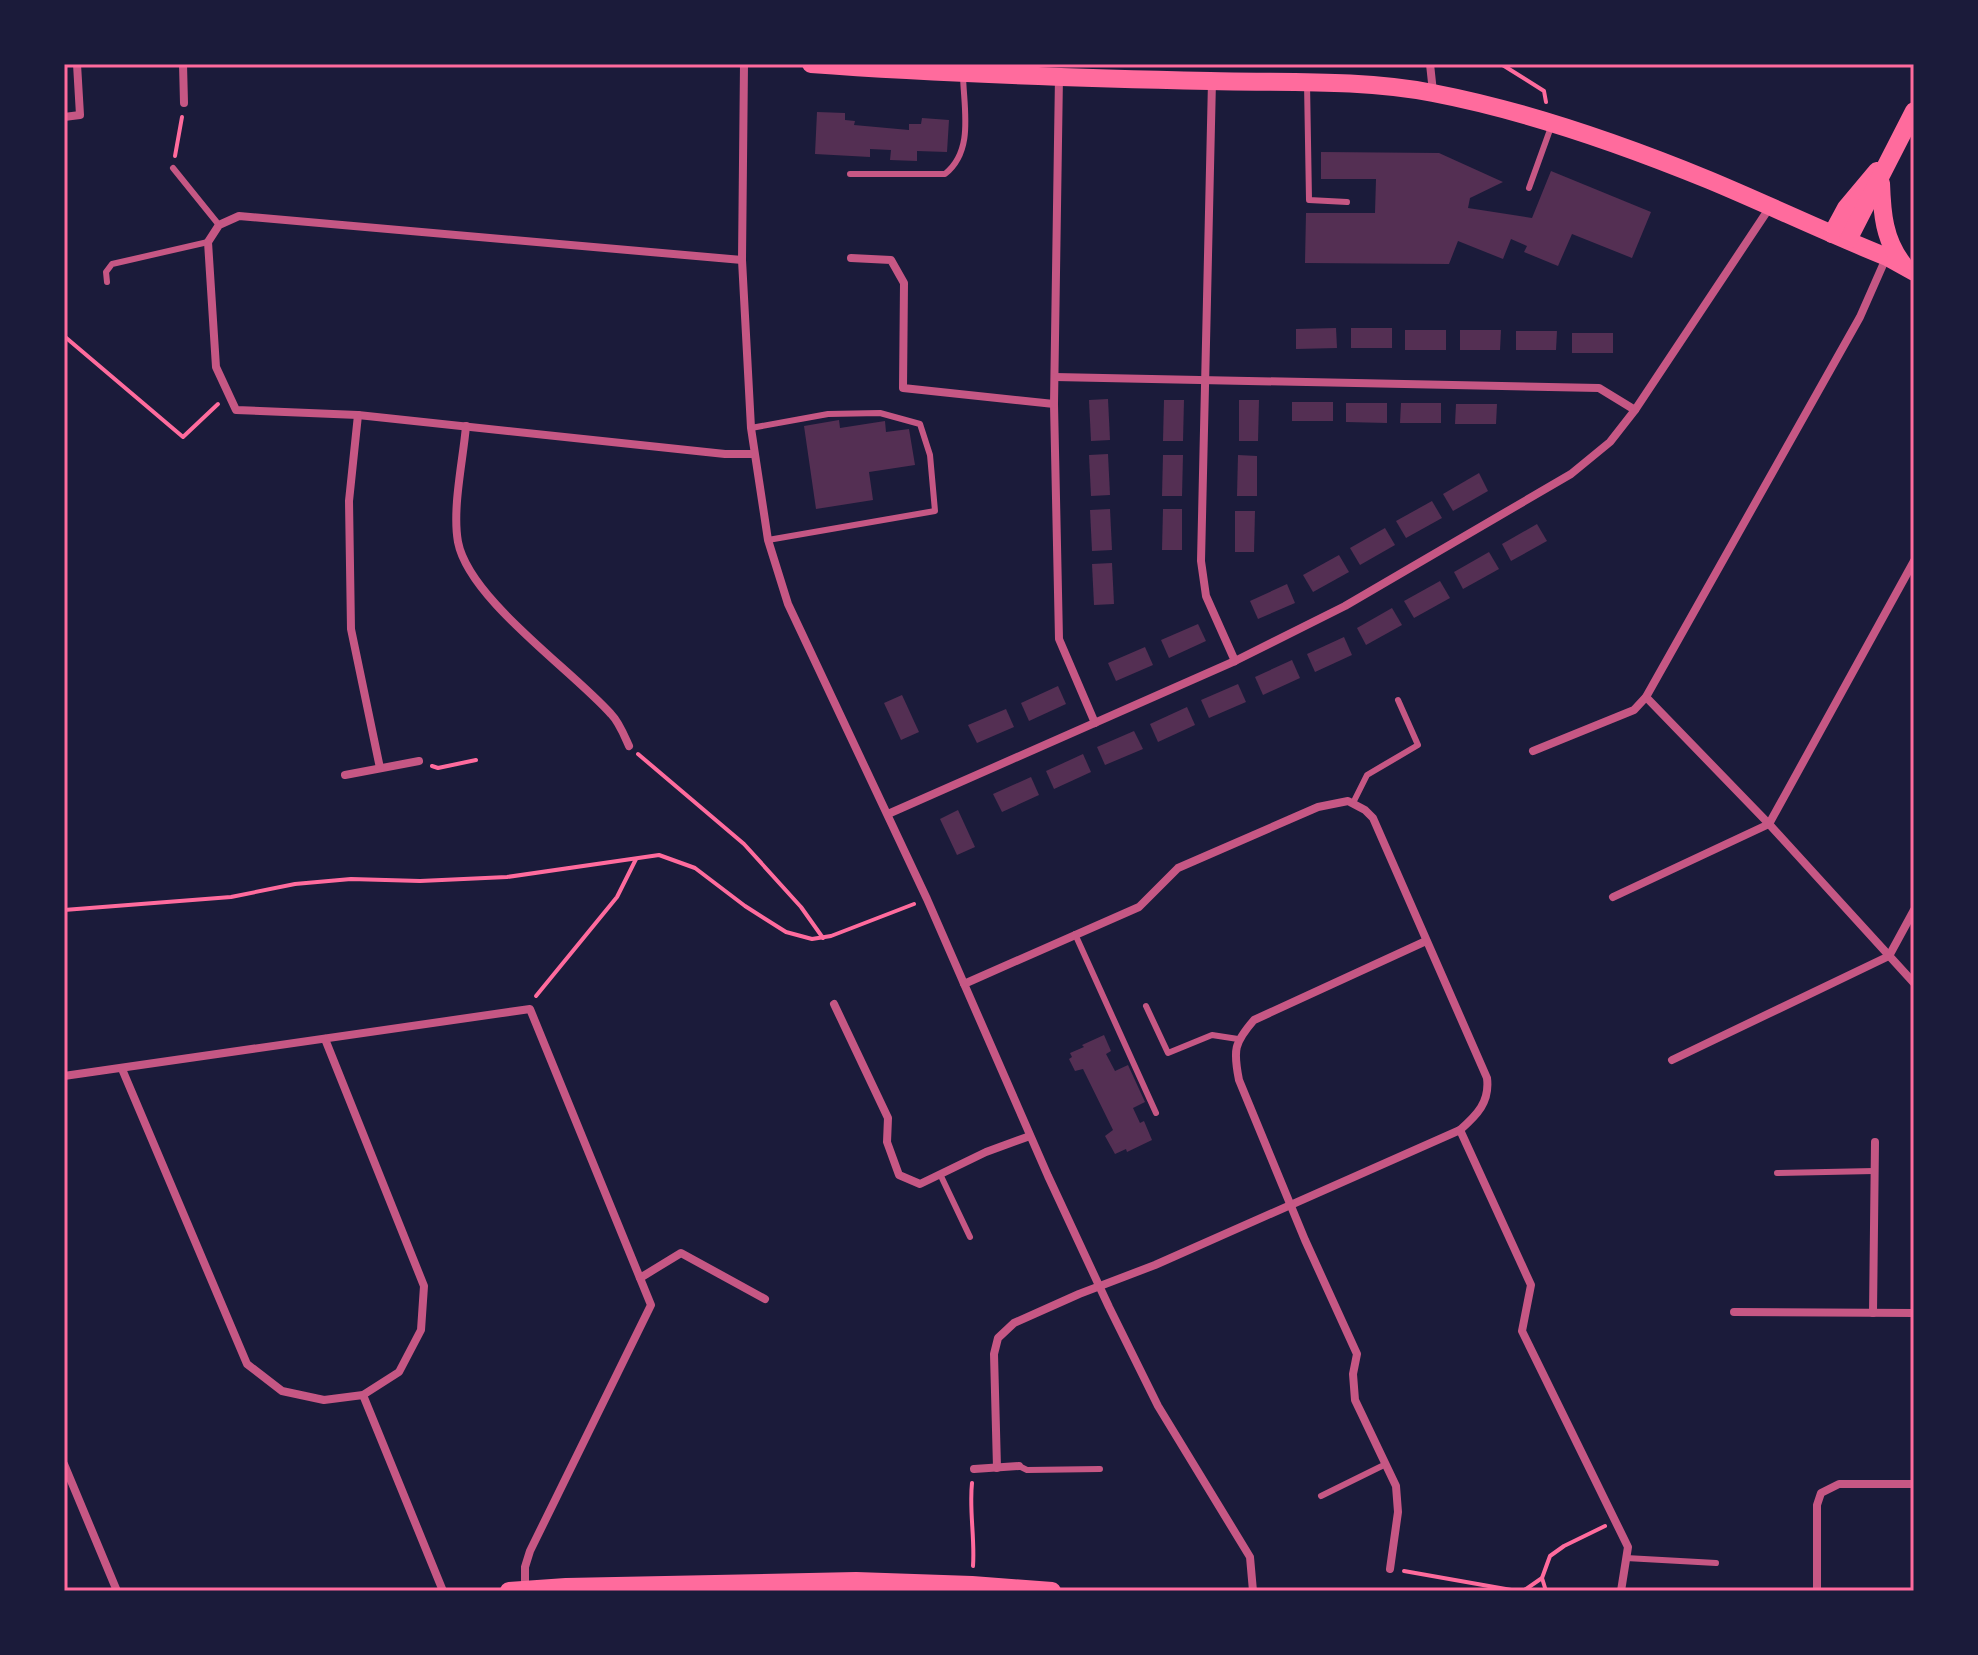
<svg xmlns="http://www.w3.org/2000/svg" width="1978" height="1655" viewBox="0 0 1978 1655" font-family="'Work Sans',sans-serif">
<rect width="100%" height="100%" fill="#1b1b3a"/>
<g fill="#542f53">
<path d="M 817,112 L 845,113 L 845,120 L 855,121 L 854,125 L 909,130 L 909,124 L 921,124 L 922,118 L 949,120 L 947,152 L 917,151 L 917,161 L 890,160 L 891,150 L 870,149 L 870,157 L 815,154 Z"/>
<path d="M 1321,152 L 1439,153 L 1503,182 L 1470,198 L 1468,208 L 1532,218 L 1551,171 L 1651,212 L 1632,258 L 1572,234 L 1558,266 L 1524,252 L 1527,246 L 1511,239 L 1503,259 L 1458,241 L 1449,264 L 1305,263 L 1306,213 L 1375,213 L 1376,179 L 1321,179 Z"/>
<path d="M 1336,328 L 1337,348 L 1296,349 L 1296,329 Z"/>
<rect x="1351" y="328" width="41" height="20"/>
<rect x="1405" y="330" width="41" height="20"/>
<path d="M 1460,330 L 1501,330 L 1500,350 L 1460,350 Z"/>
<path d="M 1516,331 L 1557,331 L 1556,350 L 1516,350 Z"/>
<rect x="1572" y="333" width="41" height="20"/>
<path d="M 1108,399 L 1110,440 L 1091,441 L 1089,400 Z"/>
<path d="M 1164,400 L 1184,400 L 1183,441 L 1163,441 Z"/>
<path d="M 1239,400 L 1259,400 L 1258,441 L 1239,441 Z"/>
<rect x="1292" y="402" width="41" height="19"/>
<path d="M 1346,403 L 1387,403 L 1387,423 L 1346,422 Z"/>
<path d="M 1401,403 L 1441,403 L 1441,423 L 1400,423 Z"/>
<path d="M 1456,404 L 1497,404 L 1496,424 L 1455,424 Z"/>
<path d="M 839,420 L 840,428 L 885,421 L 886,432 L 909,429 L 915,465 L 869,472 L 873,500 L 816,509 L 804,426 Z"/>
<path d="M 1108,454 L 1110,495 L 1091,496 L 1089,455 Z"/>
<path d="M 1163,455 L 1183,455 L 1182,496 L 1162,496 Z"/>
<path d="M 1238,455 L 1257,456 L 1257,496 L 1237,496 Z"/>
<path d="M 1479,473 L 1488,491 L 1453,511 L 1443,494 Z"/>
<path d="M 1432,501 L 1442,518 L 1406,538 L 1396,521 Z"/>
<path d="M 1110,509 L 1112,550 L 1092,551 L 1090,510 Z"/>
<path d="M 1163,509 L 1182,509 L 1182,550 L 1162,550 Z"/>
<path d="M 1235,511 L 1255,511 L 1254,552 L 1235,552 Z"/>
<path d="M 1537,524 L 1547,541 L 1511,561 L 1502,544 Z"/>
<path d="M 1385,528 L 1395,545 L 1360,565 L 1350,548 Z"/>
<path d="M 1489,552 L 1499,569 L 1463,589 L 1454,572 Z"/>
<path d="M 1339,555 L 1349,572 L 1313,592 L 1303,575 Z"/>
<path d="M 1112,563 L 1114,604 L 1094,605 L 1092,564 Z"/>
<path d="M 1440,581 L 1450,598 L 1414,618 L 1404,601 Z"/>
<path d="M 1287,584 L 1295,603 L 1258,619 L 1250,601 Z"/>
<path d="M 1392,608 L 1402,625 L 1366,645 L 1357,628 Z"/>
<path d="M 1198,624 L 1206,641 L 1169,658 L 1161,640 Z"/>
<path d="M 1344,637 L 1352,655 L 1315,672 L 1307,654 Z"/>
<path d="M 1145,647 L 1153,665 L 1116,681 L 1108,663 Z"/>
<path d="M 1292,660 L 1300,678 L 1263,695 L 1255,677 Z"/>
<path d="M 1238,684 L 1246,702 L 1209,718 L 1201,700 Z"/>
<path d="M 1058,686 L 1066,704 L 1029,721 L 1021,703 Z"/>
<path d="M 902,695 L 919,732 L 901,740 L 884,703 Z"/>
<path d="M 1187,707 L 1195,725 L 1158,742 L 1150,724 Z"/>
<path d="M 1006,709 L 1014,727 L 977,743 L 968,725 Z"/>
<path d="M 1134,731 L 1143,749 L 1105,765 L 1097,747 Z"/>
<path d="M 1083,754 L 1091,772 L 1054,789 L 1046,771 Z"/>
<path d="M 1031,777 L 1039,795 L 1002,812 L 993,794 Z"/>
<path d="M 958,810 L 975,847 L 957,855 L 940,819 Z"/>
<path d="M 1104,1035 L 1111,1051 L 1106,1054 L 1115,1071 L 1128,1065 L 1145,1102 L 1133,1108 L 1140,1123 L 1144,1121 L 1152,1140 L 1127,1152 L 1126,1149 L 1115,1154 L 1105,1136 L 1113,1130 L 1083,1069 L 1075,1071 L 1069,1059 L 1072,1057 L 1070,1053 L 1084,1047 L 1082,1045 Z"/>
</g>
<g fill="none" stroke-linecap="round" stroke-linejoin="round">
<g stroke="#ff6b9d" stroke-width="4">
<path d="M 1501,64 L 1544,91 L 1546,102"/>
<path d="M 175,156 L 182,117"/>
<path d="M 64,336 L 183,437 L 218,404"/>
<path d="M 638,754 L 744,844 L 801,907 L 823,938"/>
<path d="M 432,766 L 438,768 L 476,760"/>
<path d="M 64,910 L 231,897 L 295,884 L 351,879 L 420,881 L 507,877 L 659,855 L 695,868 L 745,906 L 786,932 L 812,939 L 831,936 L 914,904"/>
<path d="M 536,996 L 617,897 L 636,859"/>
<path d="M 972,1483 C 969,1510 975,1538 973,1566"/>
<path d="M 1404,1571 L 1517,1591"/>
<path d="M 1542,1578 L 1546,1591"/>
<path d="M 1523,1591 L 1542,1578 L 1550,1556 L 1564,1546 L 1605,1526"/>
</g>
<g stroke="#c65784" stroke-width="6">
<path d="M 1307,83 L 1309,200 L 1347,202"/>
<path d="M 173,168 L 219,225"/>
<path d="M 850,174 L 945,174 C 974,151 964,110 963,76"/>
<path d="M 1529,188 L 1551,127"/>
<path d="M 107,282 L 106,272 L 112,264 L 208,242"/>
<path d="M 751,428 L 828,414 L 880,413 L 920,424 L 930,455 L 935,511 L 768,540"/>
<path d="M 1353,803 L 1367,775 L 1418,745 L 1398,700"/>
<path d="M 1075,934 L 1156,1113"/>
<path d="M 1146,1006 L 1168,1053 L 1212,1035 L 1238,1039"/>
<path d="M 1777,1173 L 1874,1171"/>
<path d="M 940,1174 L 970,1237"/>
<path d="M 1019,1466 L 1027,1470 L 1100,1469"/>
<path d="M 1321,1496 L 1386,1464"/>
<path d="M 1626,1558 L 1716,1563"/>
</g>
<g stroke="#c65784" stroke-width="8">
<path d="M 183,64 L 184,103"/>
<path d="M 744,64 L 742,260 L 751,428 L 768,540 L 788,604 L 927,899 L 1048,1176 L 1109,1307 L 1158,1406 L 1250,1557 L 1253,1591"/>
<path d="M 1430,64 L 1433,92"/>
<path d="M 1059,76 L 1054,404 L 1059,639 L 1095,723"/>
<path d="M 1212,81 L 1201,561 L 1206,596 L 1235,661"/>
<path d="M 64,117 L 80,115 L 77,64"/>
<path d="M 851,258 L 891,260 L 904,283 L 903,388 L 1054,404"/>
<path d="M 742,260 L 239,216 L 219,225 L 208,242 L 216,367 L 236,410 L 358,415 L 725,454 L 754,454"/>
<path d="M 1055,377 L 1599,388 L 1635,410"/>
<path d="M 358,415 L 349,501 L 351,629 L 380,768"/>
<path d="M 466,426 C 463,461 452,508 458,542 C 469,599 571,669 611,714 C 619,722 624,735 629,746"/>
<path d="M 1646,697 L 1769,824 L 1914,983"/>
<path d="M 1533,751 L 1634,710 L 1646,697 L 1860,317 L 1886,258"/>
<path d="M 345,775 L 419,761"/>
<path d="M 888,814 L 1235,661 L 1345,606 L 1571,474 L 1610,442 L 1635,410 L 1770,207"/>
<path d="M 1613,897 L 1769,824 L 1914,561"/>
<path d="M 964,984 L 1139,907 L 1178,868 L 1318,807 L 1348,801 L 1365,810 L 1373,818 L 1487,1078 C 1490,1102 1477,1115 1460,1130 L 1155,1265 L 1079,1294 L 1014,1323 L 998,1338 L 994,1354 L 997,1468"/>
<path d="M 834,1004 L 888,1118 L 887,1142 L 899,1175 L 920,1184 L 986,1152 L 1030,1136"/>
<path d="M 1672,1060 L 1889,956 L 1914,910"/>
<path d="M 122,1069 L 247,1364 L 282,1391 L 324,1400 L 363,1395 L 399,1372 L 421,1330 L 424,1286 L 325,1039"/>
<path d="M 64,1076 L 530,1009 L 651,1305 L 530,1551 L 525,1567 L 525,1589"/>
<path d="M 1460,1130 L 1531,1285 L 1522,1331 L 1628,1547 L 1621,1591"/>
<path d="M 640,1278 L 681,1253 L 765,1299"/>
<path d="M 1734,1312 L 1914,1313"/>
<path d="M 1873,1313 L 1875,1142"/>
<path d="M 363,1395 L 443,1591"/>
<path d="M 64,1464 L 117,1591"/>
<path d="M 974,1469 L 1019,1466"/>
<path d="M 1390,1569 L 1398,1512 L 1396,1486 L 1355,1400 L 1353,1374 L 1357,1354 L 1305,1240 L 1239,1080 C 1233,1050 1234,1043 1254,1020 L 1426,941"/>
<path d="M 1817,1591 L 1817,1505 L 1821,1493 L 1839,1484 L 1914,1484"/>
</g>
<g stroke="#ff6b9d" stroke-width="18">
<path d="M 811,64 C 944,74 1077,78 1210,81 C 1283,83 1361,79 1433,93 C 1527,111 1621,144 1709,180 C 1769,205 1827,233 1887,257 L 1914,272"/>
<path d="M 1881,183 C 1882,213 1884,240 1903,264"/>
<path d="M 1832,234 L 1846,208 L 1877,171"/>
<path d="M 1848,240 L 1914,111"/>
<path d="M 509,1591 L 566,1587 L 856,1581 L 972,1585 L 1052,1591"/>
</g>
</g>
<rect width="1978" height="1655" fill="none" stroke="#1b1b3a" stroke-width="132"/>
<rect x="66" y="66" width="1846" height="1523" fill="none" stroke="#ff6b9d" stroke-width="3"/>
</svg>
